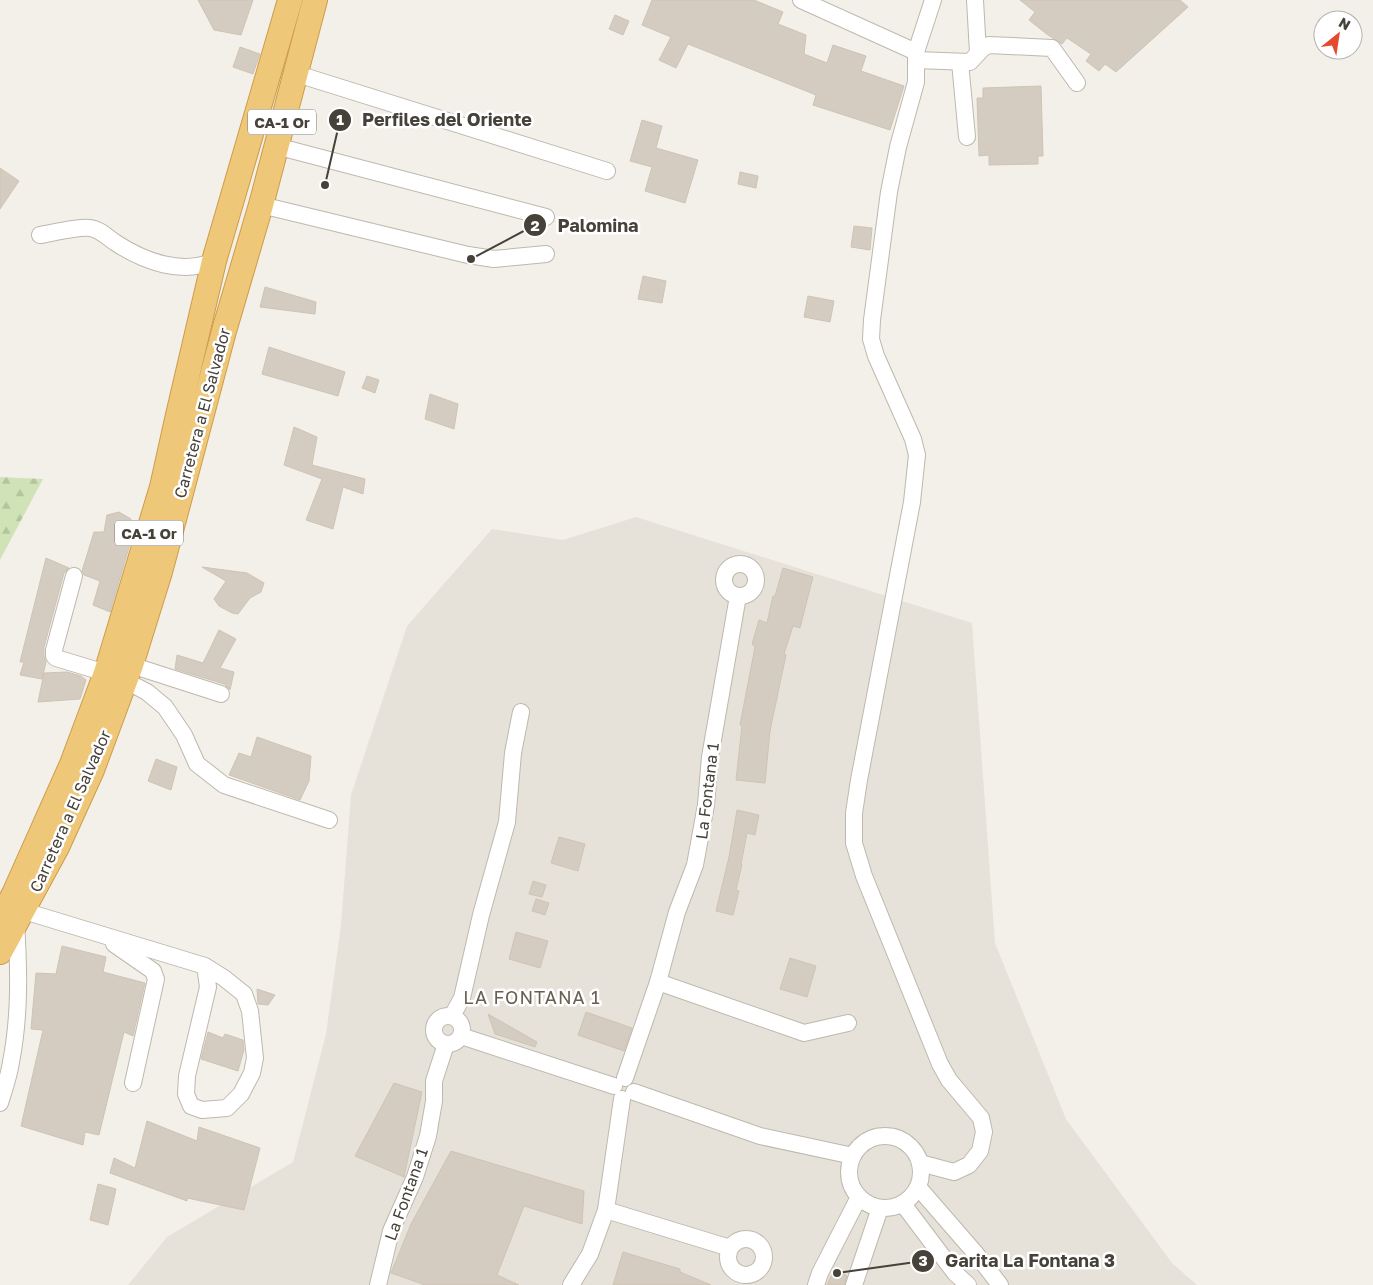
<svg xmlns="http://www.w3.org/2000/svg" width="1373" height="1285" viewBox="0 0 1373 1285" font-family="'Golos Text',sans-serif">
<defs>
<pattern id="forest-firs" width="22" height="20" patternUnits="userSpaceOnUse" patternTransform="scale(1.25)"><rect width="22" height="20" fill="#d0e3b7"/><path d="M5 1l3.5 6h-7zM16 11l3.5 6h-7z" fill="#b4c49e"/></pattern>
</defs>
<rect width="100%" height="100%" fill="#f3f0ea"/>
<path fill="#e7e2d9" d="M 636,517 L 972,623 L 995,943 L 1066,1119 L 1172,1263 L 1197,1285 L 128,1285 L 167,1237 L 293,1162 L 326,1034 L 341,925 L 351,795 L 407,626 L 492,529 L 563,540 Z"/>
<path fill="url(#forest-firs)" d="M 0,477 L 43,479 L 0,560 Z"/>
<g fill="#d4ccc0" stroke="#cec4b4">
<path d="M 198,0 L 253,0 L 241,35 L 214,30 Z"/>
<path d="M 652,0 L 754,0 L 783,12 L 778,24 L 806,35 L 804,54 L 827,63 L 833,45 L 866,56 L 861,71 L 904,86 L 890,130 L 813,105 L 816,95 L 688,44 L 676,68 L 659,60 L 671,37 L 642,25 Z"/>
<path d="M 1020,0 L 1180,0 L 1188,7 L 1116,72 L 1105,64 L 1099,71 L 1086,61 L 1091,54 L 1067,38 L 1062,44 L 1048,35 L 1029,20 L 1035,12 Z"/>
<path d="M 615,15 L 629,21 L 623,35 L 609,29 Z"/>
<path d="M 240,47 L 260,54 L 253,74 L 233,67 Z"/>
<path d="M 1041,86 L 1043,156 L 1038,156 L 1038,164 L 989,165 L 989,155 L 979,156 L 977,98 L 983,98 L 983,88 Z"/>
<path d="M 642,120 L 662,126 L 656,148 L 698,160 L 685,203 L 645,191 L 652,167 L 630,161 Z"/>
<path d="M 0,168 L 19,181 L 0,209 Z"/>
<path d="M 740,172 L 758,176 L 756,188 L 738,184 Z"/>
<path d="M 854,226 L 872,228 L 870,250 L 851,247 Z"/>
<path d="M 643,276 L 666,281 L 662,303 L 638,299 Z"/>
<path d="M 265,287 L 316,302 L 315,314 L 260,307 Z"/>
<path d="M 808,296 L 834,301 L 830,322 L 804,317 Z"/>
<path d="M 269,347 L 345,372 L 338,396 L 262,374 Z"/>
<path d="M 367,376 L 379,380 L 375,393 L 362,388 Z"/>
<path d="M 430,394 L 458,404 L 454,429 L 425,419 Z"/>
<path d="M 294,427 L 317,437 L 312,465 L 365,479 L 363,494 L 343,487 L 333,529 L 306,520 L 322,479 L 284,465 Z"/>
<path d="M 119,512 L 131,519 L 127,543 L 130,544 L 110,612 L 93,605 L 100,581 L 84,575 L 82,571 L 94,532 L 104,532 L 107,515 Z"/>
<path d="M 46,558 L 69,568 L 64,573 L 44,647 L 44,656 L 46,662 L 42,679 L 20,675 L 24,662 L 20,662 Z"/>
<path d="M 202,567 L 247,573 L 264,583 L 261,592 L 250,598 L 238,614 L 232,613 L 219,606 L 214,599 L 226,581 Z"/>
<path d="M 783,568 L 813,577 L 800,628 L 793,626 L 784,654 L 786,655 L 770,731 L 765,783 L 736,780 L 742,725 L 740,725 L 755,647 L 752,644 L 759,620 L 767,623 L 773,596 L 775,596 Z"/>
<path d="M 219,630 L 236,639 L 220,668 L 234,672 L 230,690 L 224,684 L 175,669 L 177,655 L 203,663 Z"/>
<path d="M 67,672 L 81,676 L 86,680 L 80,699 L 38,702 L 44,673 Z"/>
<path d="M 257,737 L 311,756 L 309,781 L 300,800 L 229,775 L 239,753 L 251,757 Z"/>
<path d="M 156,759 L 177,767 L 171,790 L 148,781 Z"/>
<path d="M 737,810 L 759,815 L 755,835 L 747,833 L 741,864 L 742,865 L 736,890 L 739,891 L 733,915 L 716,911 L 729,857 Z"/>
<path d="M 559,837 L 585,844 L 578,871 L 551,863 Z"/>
<path d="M 533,881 L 546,885 L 542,897 L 529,894 Z"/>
<path d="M 536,899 L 549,903 L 545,915 L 532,911 Z"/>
<path d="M 516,932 L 548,941 L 540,968 L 509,959 Z"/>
<path d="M 62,946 L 106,957 L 103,972 L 145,983 L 133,1036 L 124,1032 L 99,1135 L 85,1132 L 83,1145 L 21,1126 L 43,1030 L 31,1029 L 36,973 L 56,974 Z"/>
<path d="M 790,958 L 816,966 L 807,997 L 780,989 Z"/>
<path d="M 257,989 L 275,995 L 268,1005 L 258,1004 Z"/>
<path d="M 586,1012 L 632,1028 L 624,1051 L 578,1035 Z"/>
<path d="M 488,1014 L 537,1042 L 535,1047 L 495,1034 Z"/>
<path d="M 208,1032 L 223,1038 L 225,1034 L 243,1040 L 244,1050 L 238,1071 L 201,1059 Z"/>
<path d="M 394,1083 L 422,1092 L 404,1177 L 355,1156 Z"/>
<path d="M 147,1121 L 197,1141 L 199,1127 L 260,1148 L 244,1210 L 187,1198 L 187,1201 L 110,1173 L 114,1158 L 135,1168 Z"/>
<path d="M 451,1151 L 584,1191 L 582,1224 L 524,1206 L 497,1275 L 519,1285 L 425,1285 L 391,1273 L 411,1224 Z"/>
<path d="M 98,1184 L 116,1189 L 108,1225 L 90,1220 Z"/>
<path d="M 623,1252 L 680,1269 L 680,1272 L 711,1285 L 613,1285 Z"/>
<path d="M 834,1269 L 847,1276 L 844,1285 L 827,1285 Z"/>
</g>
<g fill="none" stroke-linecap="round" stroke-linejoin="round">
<defs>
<g id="minor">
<path d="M 801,0 L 916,52"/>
<path d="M 975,0 L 978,53"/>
<path d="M 916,60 L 970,62 L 983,48 L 989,45 L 1052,48 L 1077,83"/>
<path d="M 960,62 L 967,137"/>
<path d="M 294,73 L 607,171"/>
<path d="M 276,146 L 546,217"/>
<path d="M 261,205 L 468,255 L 494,259 L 546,254"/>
<path d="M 40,235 C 52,233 80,226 90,228 C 100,229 108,238 116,243 C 145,262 182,275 214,261"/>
<circle cx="740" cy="580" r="16"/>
<path d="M 74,576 L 54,650 L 54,656 L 56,658 L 106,673"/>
<path d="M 131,665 L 221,694"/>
<path d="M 126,681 L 147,692 L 165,707 L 184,735 L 197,764 L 224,785 L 329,820"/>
<path d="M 24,911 L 205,966 L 224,978 L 244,994 L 250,1011 L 255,1058 L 252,1073 L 241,1094 L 227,1108 L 202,1110 L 191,1106 L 186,1094 L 187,1076 L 208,987 L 205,966"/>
<path d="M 114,944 L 153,971 L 156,979 L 133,1083"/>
<path d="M 658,982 L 804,1033 L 848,1023"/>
<circle cx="448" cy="1030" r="14"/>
<path d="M 452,1016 L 462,998 L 481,915 L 507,822 L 513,753 L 521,712"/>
<path d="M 461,1036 L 614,1086"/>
<path d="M 625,1078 L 658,982 L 677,912 L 695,865 L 706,805 L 710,757 L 738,596"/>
<path d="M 634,1092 L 760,1136 L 853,1156"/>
<path d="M 0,1103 C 4,1090 9,1076 11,1062 C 20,1016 19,969 16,923"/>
<circle cx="885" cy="1172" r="36"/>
<path d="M 920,1163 L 954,1172 L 969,1165 L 980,1151 L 984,1132 L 981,1118 L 949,1080 L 940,1064 L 864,876 L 854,843 L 854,813 L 859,780 L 912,502 L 917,455 L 913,439 L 876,356 L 871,339 L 872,320 L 889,192 L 898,147 L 916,82 L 916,52 L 933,0"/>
<path d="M 918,1187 L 977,1255 L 1000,1285"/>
<path d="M 903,1204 L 955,1273 L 968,1285"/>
<path d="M 606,1210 L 730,1248"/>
<circle cx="746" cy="1257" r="18"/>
<path d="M 378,1285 L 391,1231 L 415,1177 L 428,1136 L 434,1101 L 434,1081 L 446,1044"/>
<path d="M 571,1285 L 590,1254 L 606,1210 L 622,1099"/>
<path d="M 816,1285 L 820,1273 L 859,1197"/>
<path d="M 854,1285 L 880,1208"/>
</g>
<g id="highway">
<path d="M 1,918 L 14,894 L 72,764 L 106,673 L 162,487 L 178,415 L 214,261 L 290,0"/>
<path d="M 0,952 L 57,847 L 92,770 L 131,665 L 160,572 L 224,331 L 261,205 L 315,0"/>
</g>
</defs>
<use href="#minor" stroke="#beb8ad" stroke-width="18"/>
<use href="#highway" stroke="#ce9c49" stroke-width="26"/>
<use href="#minor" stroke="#fff" stroke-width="16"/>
<use href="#highway" stroke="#efc779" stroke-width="24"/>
</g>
<g text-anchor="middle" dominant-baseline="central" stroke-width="5" stroke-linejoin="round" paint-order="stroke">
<g fill="#fff" stroke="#7e7a74" stroke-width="1">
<rect x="248" y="109.5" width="68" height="25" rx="4"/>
<rect x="115" y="520.5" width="68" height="25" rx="4"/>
</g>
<g font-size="15" font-weight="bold" fill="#464139">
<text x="282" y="122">CA-1 Or</text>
<text x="149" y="533">CA-1 Or</text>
</g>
<g font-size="16" fill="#464139" stroke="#fff">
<text transform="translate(202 413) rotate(-75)">Carretera a El Salvador</text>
<text transform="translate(707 791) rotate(-83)">La Fontana 1</text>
<text transform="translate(70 811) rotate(-66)">Carretera a El Salvador</text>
<text transform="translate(406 1194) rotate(-70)">La Fontana 1</text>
</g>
<g font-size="18" letter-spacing="1" fill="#685f51" stroke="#fff">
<text x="532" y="997">LA FONTANA 1</text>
</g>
</g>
<path fill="none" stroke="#464139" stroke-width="2" d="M325 185L340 120M471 259L535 225M837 1273L923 1261"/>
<g fill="#464139" stroke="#fff" stroke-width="2">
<circle cx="325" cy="185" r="5"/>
<circle cx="471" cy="259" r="5"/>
<circle cx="837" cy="1273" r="5"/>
<circle cx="340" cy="120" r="12"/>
<circle cx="535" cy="225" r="12"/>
<circle cx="923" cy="1261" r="12"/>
</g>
<g font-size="15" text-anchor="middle" font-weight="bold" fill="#fff">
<text x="340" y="125">1</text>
<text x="535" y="231">2</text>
<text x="923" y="1266">3</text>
</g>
<g font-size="18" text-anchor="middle" font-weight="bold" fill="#464139" stroke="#fff" stroke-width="5" stroke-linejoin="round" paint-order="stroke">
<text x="447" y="126">Perfiles del Oriente</text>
<text x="598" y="232">Palomina</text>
<text x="1030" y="1267">Garita La Fontana 3</text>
</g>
<g transform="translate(1338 35) rotate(30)"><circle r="24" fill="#ffffff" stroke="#b5b3b0"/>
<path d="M0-4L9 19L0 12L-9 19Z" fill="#e44a30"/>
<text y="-8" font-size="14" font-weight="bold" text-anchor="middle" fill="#464139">N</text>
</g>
</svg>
